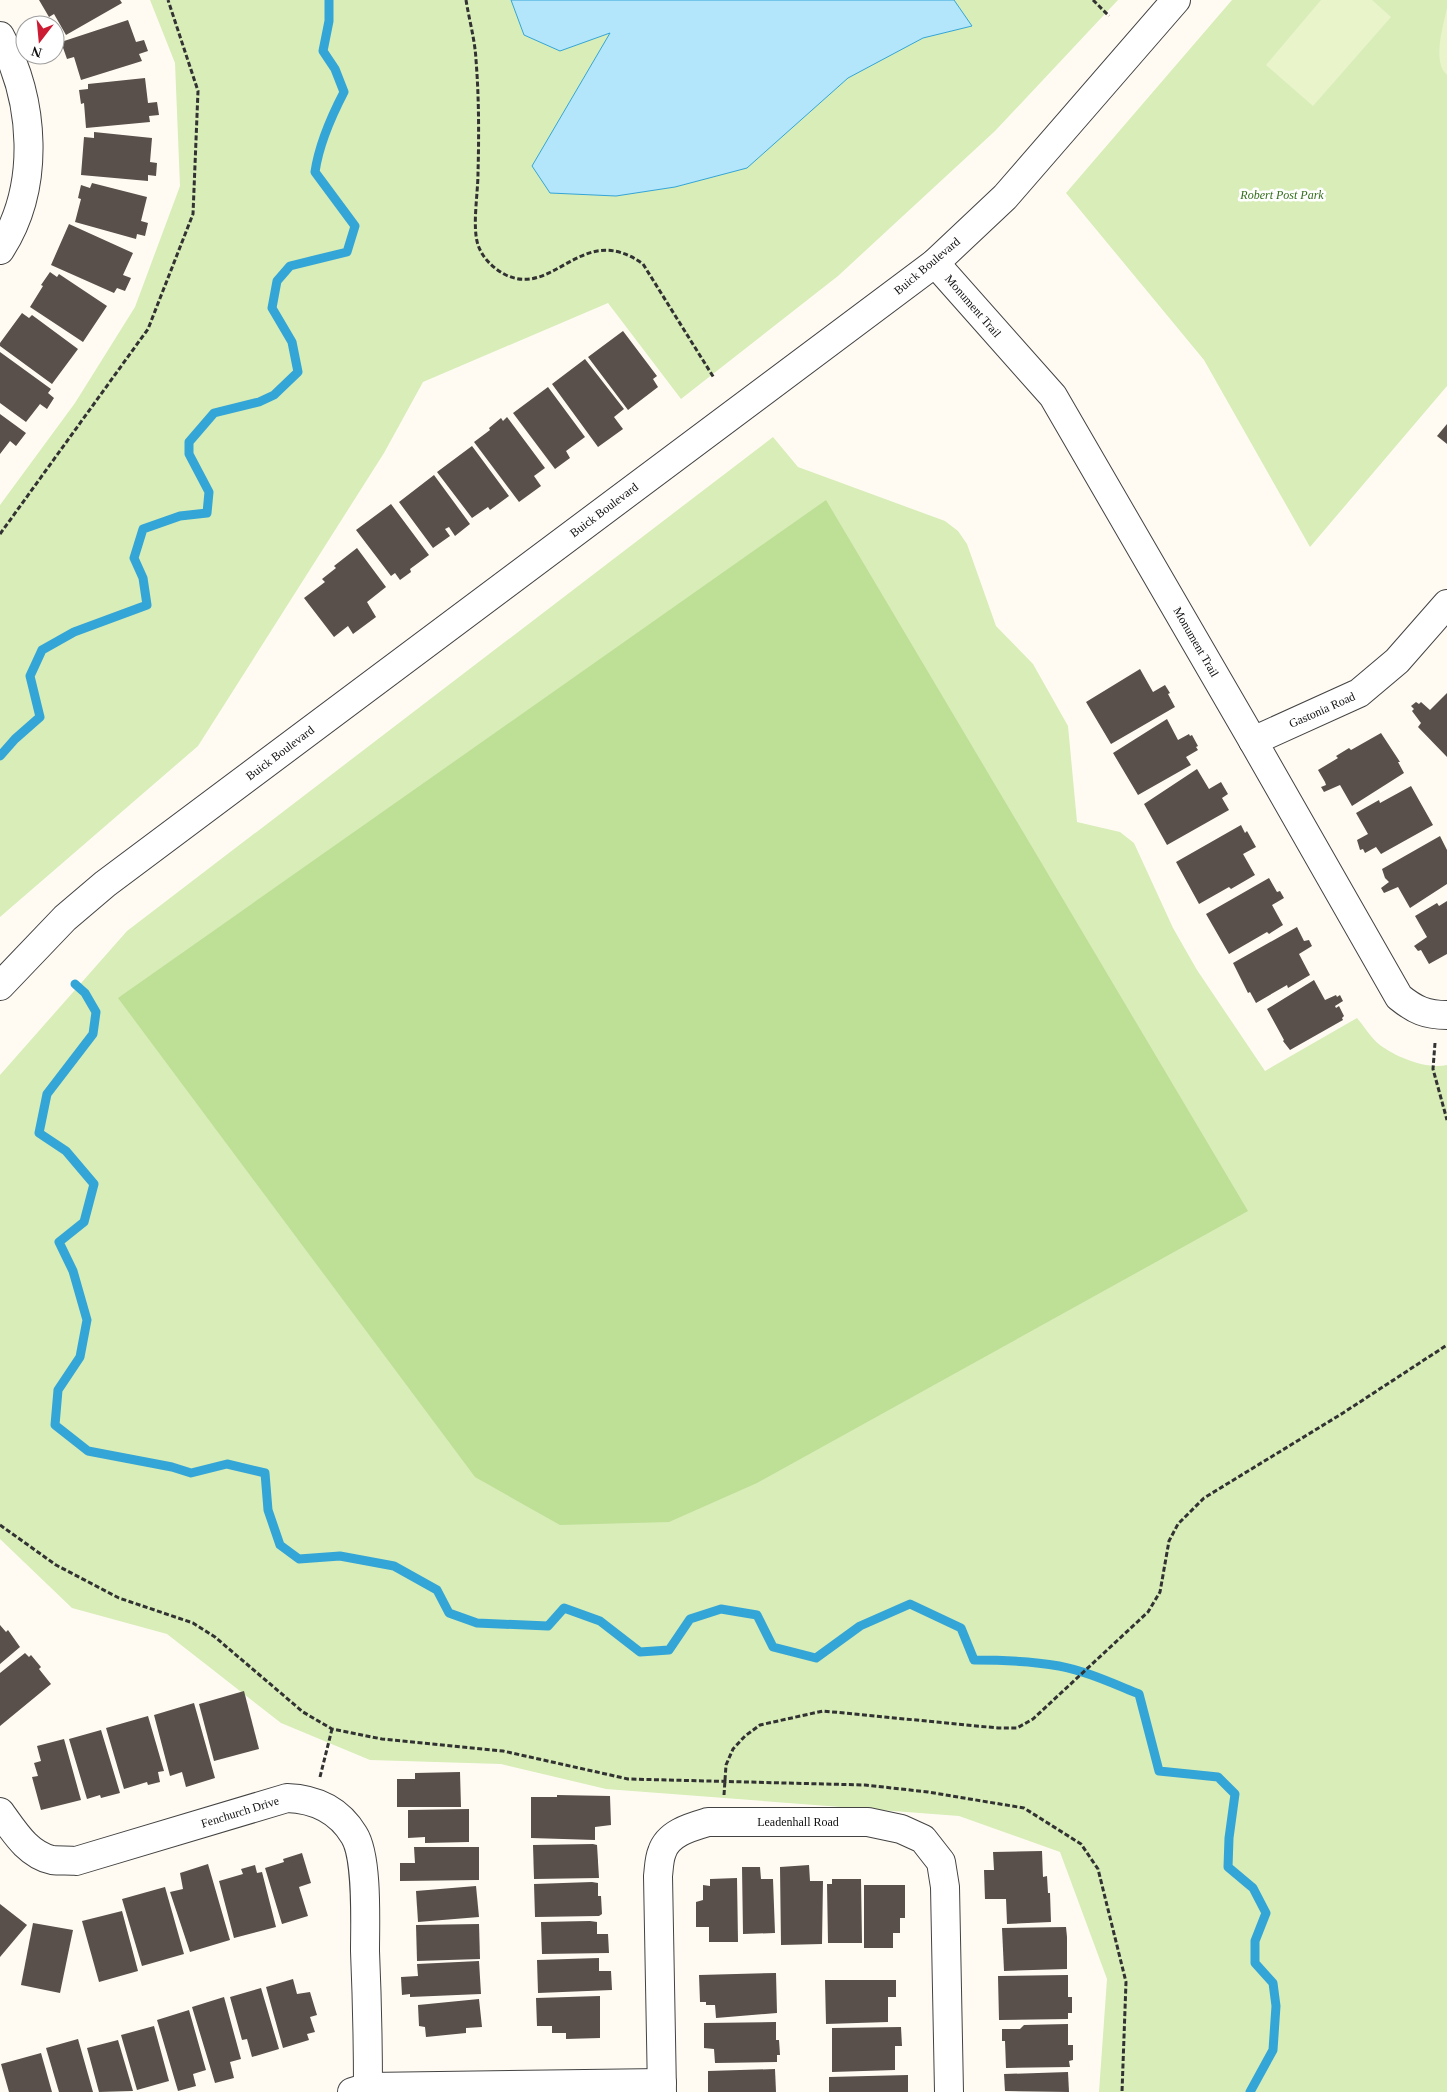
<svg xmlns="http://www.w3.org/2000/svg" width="1447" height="2092" viewBox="0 0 1447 2092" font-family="'Times New Roman',serif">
<rect width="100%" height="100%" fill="#fffbf3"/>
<g fill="#d8edb8">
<path d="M 150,0 L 1118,0 L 995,131 L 838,276 L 681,399 L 608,303 L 423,382 L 384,453 L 198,746 L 0,917 L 0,505 L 75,403 L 135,307 L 180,186 L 175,63 Z"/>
<path d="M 1232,0 L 1447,0 L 1447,386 L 1310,547 L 1204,360 L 1066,193 Z"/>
<path d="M 773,437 L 798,467 L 945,521 L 958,531 L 967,544 L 996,626 L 1033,664 L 1068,726 L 1077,822 L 1120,832 L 1134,843 L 1173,928 L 1197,970 L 1265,1071 L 1357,1018 C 1364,1026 1371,1038 1380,1045 C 1396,1057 1427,1070 1447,1065 L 1447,2092 L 1099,2092 L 1107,1979 L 1060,1852 L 959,1816 L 606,1789 L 501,1764 L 370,1760 L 281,1723 L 167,1634 L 72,1608 L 0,1539 L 0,1075 L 127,931 Z"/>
</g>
<path fill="#bedf96" d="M 826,500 L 1248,1211 L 757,1483 L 669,1522 L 560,1525 L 475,1477 L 118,998 Z"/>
<g fill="#e9f4cb">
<path d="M 1321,0 L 1372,0 L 1391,17 L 1313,106 L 1266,65 Z"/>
<path d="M 1447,8 L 1447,75 C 1432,62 1443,26 1447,8 Z"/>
</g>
<path fill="#b3e6fb" stroke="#34a5d7" d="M 511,0 L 954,0 L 972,26 L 923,38 L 848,78 L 747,168 L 675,187 L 616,196 L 550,193 L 532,166 L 610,33 L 560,51 L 524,35 Z"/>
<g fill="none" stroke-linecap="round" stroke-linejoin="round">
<g stroke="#34a5d7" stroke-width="9">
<path d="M 0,756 L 15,739 L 40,717 L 30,676 L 42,650 L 74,632 L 147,605 L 143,578 L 134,558 L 143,529 L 180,516 L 207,513 L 209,492 L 189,454 L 189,442 L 214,413 L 259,402 L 274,395 L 298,372 L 292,342 L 272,308 L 277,281 L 290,266 L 347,252 L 355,226 L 315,172 C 319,144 331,117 344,92 L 335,69 L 323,51 L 329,21 L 329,0"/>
<path d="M 75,984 L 85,993 L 96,1012 L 93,1034 L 47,1094 L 39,1133 L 66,1151 L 94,1184 L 84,1222 L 59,1242 L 73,1271 L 87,1320 L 80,1357 L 58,1390 L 55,1425 L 88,1451 L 172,1467 L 191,1473 L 227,1464 L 265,1473 L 268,1510 L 280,1545 L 299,1559 L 340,1556 L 394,1566 L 437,1590 L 449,1613 L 477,1623 L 548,1626 L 564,1608 L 600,1621 L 640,1652 L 669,1650 L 690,1619 L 721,1609 L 757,1615 L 773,1647 L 816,1658 L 860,1626 L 910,1604 L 961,1628 L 974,1660 C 1002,1660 1031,1661 1059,1666 C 1086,1671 1114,1684 1139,1694 L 1159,1771 L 1218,1777 L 1235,1794 L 1229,1838 L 1228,1867 L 1253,1888 L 1266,1913 L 1255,1941 L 1255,1963 L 1273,1983 L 1276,2006 L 1273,2050 L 1250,2092"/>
</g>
</g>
<g fill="#594f4b">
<path d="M 39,0 L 120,0 L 122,3 L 66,35 L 54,14 L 49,17 Z"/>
<path d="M 128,20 L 136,42 L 144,40 L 148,51 L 139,54 L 142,61 L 81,80 L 74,57 L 67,59 L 61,42 Z"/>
<path d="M 145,78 L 148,103 L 157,102 L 159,115 L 149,116 L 150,122 L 86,128 L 84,103 L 81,104 L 79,90 L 88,89 L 88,84 Z"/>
<path d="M 94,132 L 152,138 L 150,162 L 157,163 L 156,176 L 148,175 L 148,181 L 81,175 L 84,137 L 94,138 Z"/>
<path d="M 92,183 L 147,197 L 141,221 L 148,223 L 145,236 L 137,234 L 136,239 L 75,222 L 81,199 L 78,198 L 81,185 L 90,188 Z"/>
<path d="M 69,224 L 133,253 L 123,275 L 131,278 L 125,291 L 117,288 L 114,293 L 51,265 Z"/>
<path d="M 50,272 L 57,277 L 59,274 L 107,306 L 83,342 L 30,307 L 43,286 L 41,285 Z"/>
<path d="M 22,313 L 29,318 L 32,315 L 78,349 L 52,384 L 0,346 L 0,343 Z"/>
<path d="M 623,331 L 657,376 L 653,379 L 658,387 L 628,410 L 588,357 Z"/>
<path d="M 0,352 L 51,389 L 48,393 L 54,398 L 47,409 L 40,404 L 26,422 L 0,403 Z"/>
<path d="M 585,359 L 624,409 L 614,417 L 623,429 L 598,447 L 552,384 Z"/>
<path d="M 548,387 L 585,437 L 566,451 L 570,458 L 555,469 L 513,413 Z"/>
<path d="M 0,414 L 26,433 L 16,446 L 10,441 L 0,454 Z"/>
<path d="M 507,417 L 545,468 L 534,476 L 541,486 L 519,502 L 474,442 L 490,430 L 489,428 L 501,418 L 503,421 Z"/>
<path d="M 1447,424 L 1447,444 L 1437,436 Z"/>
<path d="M 472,446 L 509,496 L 490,510 L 488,507 L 472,518 L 437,472 Z"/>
<path d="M 434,475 L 470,524 L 455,536 L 449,527 L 445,529 L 450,536 L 433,548 L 399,502 Z"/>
<path d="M 391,504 L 429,555 L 410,569 L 411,572 L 400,580 L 395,573 L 391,576 L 356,530 Z"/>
<path d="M 357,548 L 386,587 L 367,602 L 376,617 L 353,634 L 348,626 L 334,637 L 304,598 L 325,582 L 322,579 L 336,568 L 334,566 Z"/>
<path d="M 1140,669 L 1153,692 L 1165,685 L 1170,693 L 1168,694 L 1175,707 L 1111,744 L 1086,702 Z"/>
<path d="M 1447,693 L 1447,757 L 1418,727 L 1421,723 L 1412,711 L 1414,709 L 1411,706 L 1416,702 L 1419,704 L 1421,702 L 1430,710 Z"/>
<path d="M 1167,719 L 1178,740 L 1189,734 L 1190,736 L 1192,735 L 1198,746 L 1196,747 L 1198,750 L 1186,757 L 1191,765 L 1138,795 L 1113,753 Z"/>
<path d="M 1381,733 L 1400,762 L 1398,762 L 1404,773 L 1352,806 L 1340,785 L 1324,792 L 1321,787 L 1326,785 L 1325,782 L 1318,770 L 1338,758 L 1336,756 L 1349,748 L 1351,750 Z"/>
<path d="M 1197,769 L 1209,789 L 1221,782 L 1228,794 L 1222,798 L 1229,810 L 1167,845 L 1144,804 Z"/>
<path d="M 1411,786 L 1433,825 L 1381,854 L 1376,847 L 1365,853 L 1363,849 L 1360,850 L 1357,840 L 1368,834 L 1356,813 L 1379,800 L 1380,803 Z"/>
<path d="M 1241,825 L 1245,833 L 1247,831 L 1256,847 L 1243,854 L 1255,875 L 1231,889 L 1229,887 L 1199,904 L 1176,862 Z"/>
<path d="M 1440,836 L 1447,850 L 1447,884 L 1410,908 L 1398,887 L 1384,893 L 1381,888 L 1389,882 L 1385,878 L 1382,869 Z"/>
<path d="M 1269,878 L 1277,892 L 1280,891 L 1284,898 L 1272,905 L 1283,925 L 1269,934 L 1267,932 L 1229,954 L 1206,914 Z"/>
<path d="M 1447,901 L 1447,954 L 1429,964 L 1421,950 L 1418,951 L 1414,946 L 1427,937 L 1415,916 L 1437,903 L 1439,906 Z"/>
<path d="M 1297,927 L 1304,941 L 1309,940 L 1312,946 L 1299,954 L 1310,975 L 1288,988 L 1287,985 L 1256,1003 L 1250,992 L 1248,993 L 1233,963 Z"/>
<path d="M 1314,980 L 1325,1000 L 1336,995 L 1337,997 L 1340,995 L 1343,1001 L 1335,1006 L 1336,1008 L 1339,1006 L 1344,1016 L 1342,1018 L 1343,1020 L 1290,1050 L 1283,1041 L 1284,1040 L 1267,1009 Z"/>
<path d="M 0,1625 L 6,1632 L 8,1630 L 20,1647 L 0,1664 Z"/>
<path d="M 25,1653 L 29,1657 L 31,1655 L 41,1667 L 39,1669 L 51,1684 L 0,1726 L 0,1673 Z"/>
<path d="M 244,1691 L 259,1749 L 214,1761 L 199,1704 Z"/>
<path d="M 194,1703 L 215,1778 L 186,1787 L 182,1772 L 170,1776 L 154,1715 Z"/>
<path d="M 148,1716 L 164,1771 L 158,1772 L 160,1782 L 148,1785 L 147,1782 L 124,1789 L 106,1728 Z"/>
<path d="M 101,1730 L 120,1793 L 101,1798 L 100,1795 L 87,1799 L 69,1739 Z"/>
<path d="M 64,1739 L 81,1800 L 41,1810 L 32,1777 L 38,1776 L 34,1763 L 41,1761 L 37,1746 Z"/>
<path d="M 460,1772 L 461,1807 L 397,1807 L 397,1779 L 415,1779 L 415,1773 Z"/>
<path d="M 557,1795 L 610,1796 L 611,1825 L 595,1827 L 595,1840 L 531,1838 L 531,1797 L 557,1797 Z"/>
<path d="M 469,1809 L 469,1842 L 425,1843 L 425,1837 L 408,1838 L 408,1810 Z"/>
<path d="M 593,1844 L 597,1845 L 599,1878 L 534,1879 L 533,1845 Z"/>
<path d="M 414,1847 L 479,1847 L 479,1880 L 400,1881 L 400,1863 L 415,1863 Z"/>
<path d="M 1042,1851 L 1043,1877 L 1047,1876 L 1048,1893 L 1050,1893 L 1051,1922 L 1007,1924 L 1006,1899 L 985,1899 L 984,1870 L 994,1870 L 993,1852 Z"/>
<path d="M 302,1853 L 311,1883 L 299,1887 L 308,1916 L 282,1924 L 265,1868 L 284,1862 L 283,1859 Z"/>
<path d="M 208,1864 L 230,1940 L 190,1952 L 170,1892 L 183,1889 L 180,1873 Z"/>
<path d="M 255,1865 L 257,1873 L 262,1872 L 276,1927 L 234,1938 L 219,1881 L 243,1874 L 241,1869 Z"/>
<path d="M 809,1865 L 810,1881 L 823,1881 L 822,1944 L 781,1945 L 780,1867 Z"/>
<path d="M 742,1867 L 760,1867 L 761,1879 L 773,1879 L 775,1933 L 743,1934 Z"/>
<path d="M 737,1878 L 738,1942 L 709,1942 L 709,1927 L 696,1927 L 696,1902 L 703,1900 L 703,1885 L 710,1886 L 710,1879 Z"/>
<path d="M 832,1879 L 861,1879 L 862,1943 L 828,1943 L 827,1884 L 832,1884 Z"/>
<path d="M 592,1882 L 598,1883 L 598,1896 L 601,1896 L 602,1914 L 599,1916 L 535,1917 L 534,1884 Z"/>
<path d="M 864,1885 L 905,1885 L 905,1918 L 900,1918 L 900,1933 L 893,1933 L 893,1948 L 864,1948 Z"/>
<path d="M 476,1886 L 479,1917 L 418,1922 L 416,1891 Z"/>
<path d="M 165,1887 L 184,1954 L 142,1966 L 122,1899 Z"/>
<path d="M 0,1904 L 27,1925 L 0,1957 Z"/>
<path d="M 122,1911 L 138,1971 L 99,1982 L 82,1921 Z"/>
<path d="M 590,1921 L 597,1922 L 597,1934 L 608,1934 L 609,1953 L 542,1954 L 541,1922 Z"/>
<path d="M 33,1923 L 73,1930 L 60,1993 L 21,1985 Z"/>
<path d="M 479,1924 L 480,1959 L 417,1961 L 416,1925 Z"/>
<path d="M 1066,1927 L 1067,1937 L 1067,1969 L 1004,1971 L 1002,1928 Z"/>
<path d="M 599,1958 L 599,1971 L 611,1971 L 612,1990 L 538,1993 L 537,1960 Z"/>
<path d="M 479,1961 L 481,1994 L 410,1997 L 410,1994 L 402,1995 L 401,1977 L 418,1976 L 417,1964 Z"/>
<path d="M 776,1973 L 777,2013 L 716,2018 L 715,2005 L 706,2005 L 706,2002 L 700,2002 L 699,1975 Z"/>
<path d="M 1068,1975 L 1068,1997 L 1072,1997 L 1072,2013 L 1068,2013 L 1068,2019 L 999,2020 L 998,1976 Z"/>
<path d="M 293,1979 L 297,1994 L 310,1992 L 317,2015 L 310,2017 L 315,2032 L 307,2034 L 309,2040 L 283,2048 L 266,1987 Z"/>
<path d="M 825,1980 L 896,1980 L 896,1997 L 888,1997 L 888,2022 L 826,2024 Z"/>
<path d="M 261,1988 L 279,2049 L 252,2057 L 247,2039 L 242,2040 L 230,1997 Z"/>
<path d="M 600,1996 L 600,2038 L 566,2039 L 566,2033 L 552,2033 L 552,2026 L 537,2026 L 536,1998 Z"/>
<path d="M 224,1997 L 241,2059 L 230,2062 L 234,2078 L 215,2083 L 192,2007 Z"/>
<path d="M 479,1999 L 482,2027 L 466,2028 L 466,2033 L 426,2037 L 425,2027 L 419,2026 L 418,2005 Z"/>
<path d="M 189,2010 L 206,2070 L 193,2074 L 196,2086 L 178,2091 L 157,2020 Z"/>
<path d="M 776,2022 L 776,2040 L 779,2040 L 780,2055 L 777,2055 L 777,2062 L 715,2063 L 714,2049 L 704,2048 L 704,2023 Z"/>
<path d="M 1068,2024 L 1068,2045 L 1073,2045 L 1073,2060 L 1069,2061 L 1070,2067 L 1006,2068 L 1005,2041 L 1002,2041 L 1002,2029 L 1020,2029 L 1024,2025 Z"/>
<path d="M 154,2026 L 169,2081 L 137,2090 L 121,2035 Z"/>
<path d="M 901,2027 L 902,2046 L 895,2046 L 895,2070 L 832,2072 L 832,2028 Z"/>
<path d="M 78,2039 L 93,2092 L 59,2092 L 46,2048 Z"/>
<path d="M 118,2040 L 133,2091 L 99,2092 L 87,2048 Z"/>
<path d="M 41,2053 L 52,2092 L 9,2092 L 1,2064 Z"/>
<path d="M 775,2069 L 776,2092 L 708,2092 L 708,2071 Z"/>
<path d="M 1068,2072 L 1069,2092 L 1005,2091 L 1004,2074 Z"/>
<path d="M 908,2075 L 908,2092 L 829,2092 L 829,2077 Z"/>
</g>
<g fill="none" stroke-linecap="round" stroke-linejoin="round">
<defs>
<g id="minor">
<path d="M 0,36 C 35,100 41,187 0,250"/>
<path d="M 935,263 L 1053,396 L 1253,741 L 1399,997 C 1415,1010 1426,1015 1447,1015"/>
<path d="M 1253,741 L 1359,693 L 1397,661 L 1447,604"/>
<path d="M 0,1812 C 14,1831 27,1854 52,1860 C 60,1861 69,1860 76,1861 L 287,1798 C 315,1799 339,1810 354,1835 C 368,1857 365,1924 365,1951 C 367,1998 368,2045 368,2092"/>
<path d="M 352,2092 L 368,2087 L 662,2083"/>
<path d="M 662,2092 L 658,1876 C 659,1868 659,1859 662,1852 C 668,1833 691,1827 708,1822 L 868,1822 L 901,1829 L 923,1839 L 941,1862 L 945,1887 L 949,2092"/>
</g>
<path id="tertiary" d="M 0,986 L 65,918 L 105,884 L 935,263 L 1005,197 L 1176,0"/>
</defs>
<use href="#minor" stroke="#434343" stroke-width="30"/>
<use href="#tertiary" stroke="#434343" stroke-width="30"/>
<g stroke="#323232" stroke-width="3" stroke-dasharray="5 2.5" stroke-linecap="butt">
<path d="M 466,0 C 469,19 475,40 476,60 C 479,97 479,136 478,173 C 478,194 472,226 478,245 C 483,259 494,269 506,275 C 555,298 582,220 643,264 L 714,378"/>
<path d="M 1093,0 L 1109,16"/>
<path d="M 0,534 L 148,329 L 193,214 L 198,91 L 168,0"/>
<path d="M 1435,1043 L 1433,1069 L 1447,1120"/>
<path d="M 0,1525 L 56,1565 L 119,1598 L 193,1623 L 215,1637 L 303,1712 L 332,1729 L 382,1739 L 503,1751 L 628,1779 L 865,1785 L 928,1792 L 1024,1808 L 1081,1844 L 1098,1869 L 1126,1982 L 1122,2092"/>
<path d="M 320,1777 L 332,1729"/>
<path d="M 724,1795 L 726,1765 L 733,1749 L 745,1736 L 760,1725 L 823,1711 L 998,1728 L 1017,1728 L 1033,1719 L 1148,1612 L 1160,1592 L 1169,1541 L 1178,1524 L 1204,1498 L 1343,1413 L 1447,1345"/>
</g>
<use href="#minor" stroke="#fff" stroke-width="28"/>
<use href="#tertiary" stroke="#fff" stroke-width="28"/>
</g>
<g text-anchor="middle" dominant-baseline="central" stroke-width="5" stroke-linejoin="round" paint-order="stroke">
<g font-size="12" font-style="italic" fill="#336e1a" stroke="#fff">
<text x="1282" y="195">Robert Post Park</text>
</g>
<g font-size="12" fill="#101010" stroke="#fff">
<text transform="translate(927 266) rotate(-40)">Buick Boulevard</text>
<text transform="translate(973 306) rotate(49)">Monument Trail</text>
<text transform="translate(604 510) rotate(-37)">Buick Boulevard</text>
<text transform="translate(1196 642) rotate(60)">Monument Trail</text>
<text transform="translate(1322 710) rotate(-24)">Gastonia Road</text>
<text transform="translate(280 753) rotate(-37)">Buick Boulevard</text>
<text transform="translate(240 1812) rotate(-17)">Fenchurch Drive</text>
<text x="798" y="1822">Leadenhall Road</text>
</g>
</g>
<g transform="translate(40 40) rotate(196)"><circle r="24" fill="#ffffff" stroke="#9f9f9f"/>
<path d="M0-4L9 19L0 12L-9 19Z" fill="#cb1c34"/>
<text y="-8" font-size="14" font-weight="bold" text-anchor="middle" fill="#101010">N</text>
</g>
</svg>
